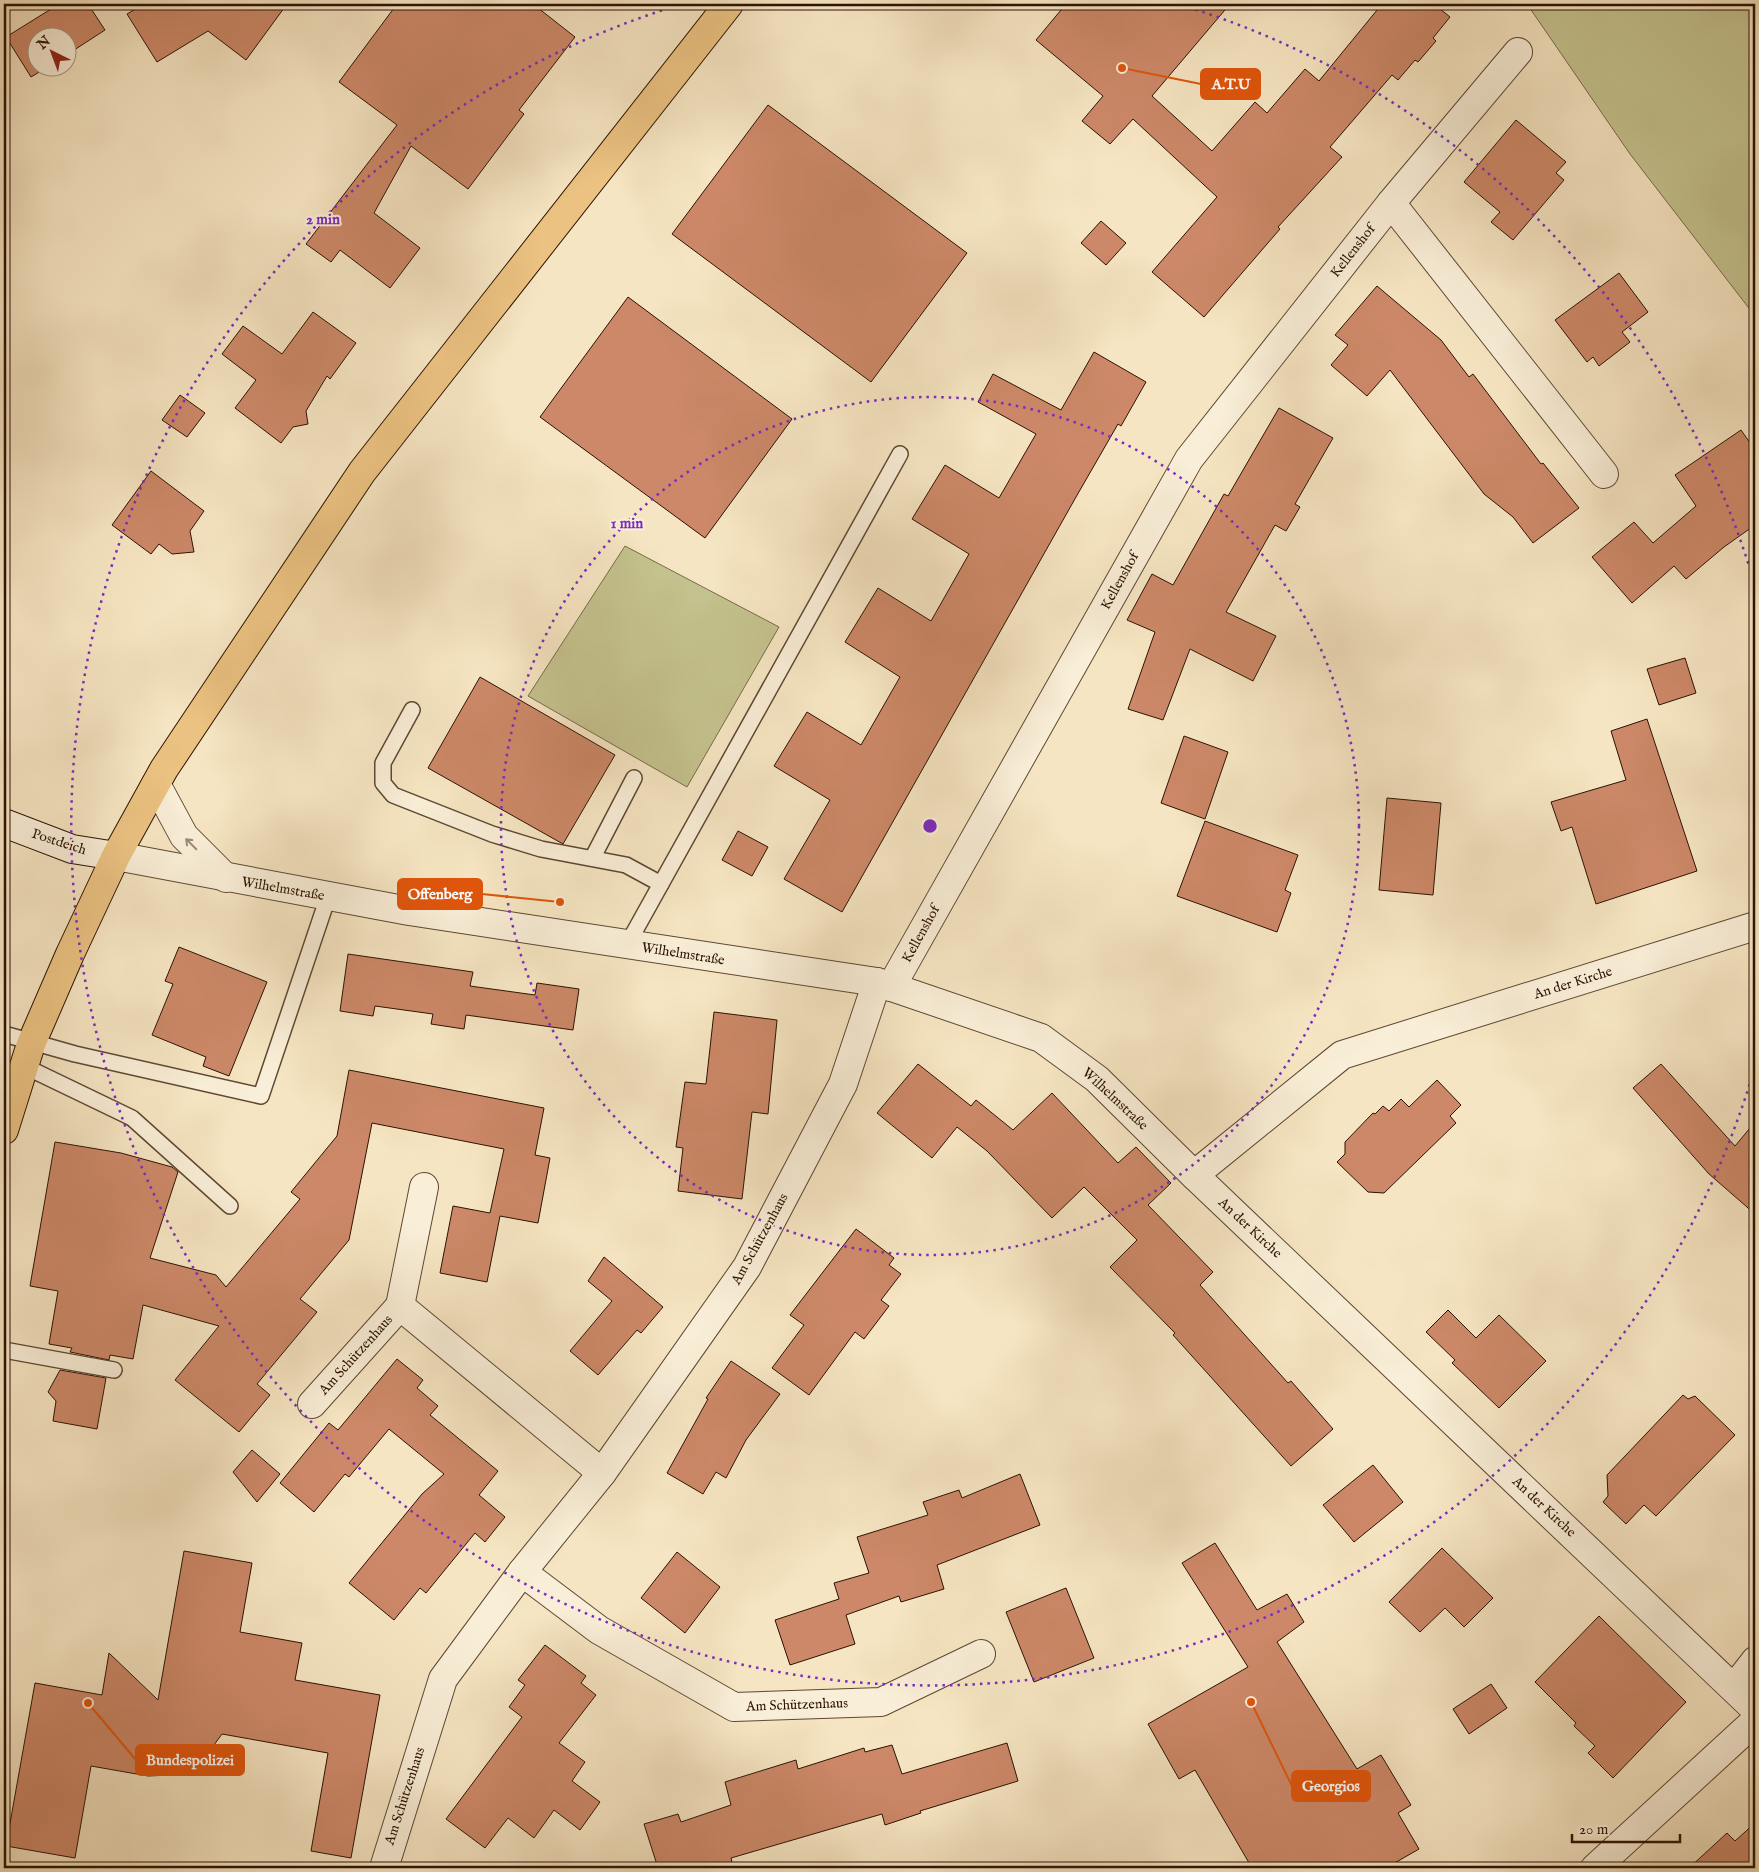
<svg xmlns="http://www.w3.org/2000/svg" width="1759" height="1872" viewBox="0 0 1759 1872" font-family="'IM FELL English',serif">
<rect width="100%" height="100%" fill="#f6e5c2"/>
<filter id="stains"><feTurbulence type="fractalNoise" baseFrequency=".004" numOctaves="4"/><feColorMatrix values="0 0 0 0 .2 0 0 0 0 .09 0 0 0 0 .02 0 0 0 .5 -.17"/></filter>
<radialGradient id="worn" r=".72"><stop offset=".6" stop-color="#630" stop-opacity="0"/><stop offset="1" stop-color="#630" stop-opacity=".3"/></radialGradient>
<g fill="#c4c28e" stroke="#786a48">
<path d="M 1527,4 L 1755,4 L 1755,316 L 1630,154 Z"/>
<path d="M 625,546 L 779,627 L 687,787 L 528,696 Z"/>
</g>
<g fill="#cc8868" stroke="#2c1202">
<path d="M 59,4 L 88,4 L 105,30 L 68,54 L 68,38 L 38,38 L 38,68 L 46,68 L 31,77 L 6,37 Z"/>
<path d="M 144,4 L 287,4 L 246,60 L 208,31 L 157,62 L 127,14 Z"/>
<path d="M 397,4 L 533,4 L 575,37 L 519,110 L 524,114 L 468,189 L 411,146 L 374,213 L 420,248 L 390,288 L 340,250 L 331,262 L 306,244 L 397,125 L 339,82 Z"/>
<path d="M 1066,4 L 1230,4 L 1152,96 L 1212,151 L 1255,102 L 1267,113 L 1305,69 L 1319,81 L 1382,4 L 1434,4 L 1450,17 L 1433,38 L 1436,41 L 1418,62 L 1415,60 L 1398,80 L 1392,75 L 1330,147 L 1342,157 L 1278,227 L 1280,229 L 1204,317 L 1152,272 L 1217,197 L 1133,119 L 1110,144 L 1082,121 L 1103,96 L 1036,40 Z"/>
<path d="M 768,105 L 967,253 L 871,382 L 672,234 Z"/>
<path d="M 1516,120 L 1566,162 L 1556,173 L 1564,180 L 1513,240 L 1491,222 L 1500,212 L 1464,182 Z"/>
<path d="M 1101,221 L 1126,243 L 1106,265 L 1081,243 Z"/>
<path d="M 1619,273 L 1648,312 L 1622,332 L 1630,342 L 1599,366 L 1593,357 L 1587,362 L 1555,320 Z"/>
<path d="M 1377,286 L 1441,340 L 1469,377 L 1473,374 L 1541,464 L 1543,463 L 1579,508 L 1533,543 L 1513,517 L 1484,494 L 1390,370 L 1367,396 L 1331,365 L 1348,345 L 1335,335 Z"/>
<path d="M 628,297 L 792,419 L 705,538 L 540,417 Z"/>
<path d="M 313,312 L 356,343 L 330,379 L 327,376 L 306,411 L 308,424 L 293,427 L 281,443 L 235,408 L 256,380 L 222,354 L 243,326 L 282,354 Z"/>
<path d="M 1094,352 L 1146,382 L 1121,426 L 1118,424 L 1076,497 L 842,912 L 784,879 L 830,800 L 774,766 L 807,712 L 861,745 L 900,677 L 845,642 L 878,588 L 931,621 L 969,554 L 912,519 L 945,465 L 999,498 L 1036,434 L 978,402 L 993,374 L 1061,410 Z"/>
<path d="M 180,395 L 205,413 L 187,437 L 162,420 Z"/>
<path d="M 1279,408 L 1333,438 L 1295,504 L 1300,507 L 1286,531 L 1275,525 L 1226,612 L 1276,636 L 1253,681 L 1190,649 L 1163,720 L 1128,709 L 1155,632 L 1127,620 L 1152,574 L 1173,585 L 1224,494 L 1228,496 Z"/>
<path d="M 1741,430 L 1755,450 L 1755,525 L 1724,547 L 1686,579 L 1674,566 L 1632,603 L 1592,557 L 1634,522 L 1653,543 L 1696,506 L 1675,475 Z"/>
<path d="M 151,471 L 204,511 L 190,531 L 194,552 L 172,554 L 159,544 L 151,554 L 112,525 Z"/>
<path d="M 1685,658 L 1696,693 L 1659,705 L 1647,669 Z"/>
<path d="M 480,677 L 615,755 L 563,844 L 428,768 Z"/>
<path d="M 1647,719 L 1697,871 L 1596,904 L 1572,827 L 1561,831 L 1551,802 L 1626,780 L 1611,731 Z"/>
<path d="M 1184,736 L 1228,752 L 1205,819 L 1161,803 Z"/>
<path d="M 1387,798 L 1441,803 L 1433,895 L 1379,890 Z"/>
<path d="M 1205,821 L 1298,855 L 1285,890 L 1291,893 L 1277,932 L 1177,896 Z"/>
<path d="M 738,831 L 768,847 L 752,876 L 722,860 Z"/>
<path d="M 179,947 L 267,982 L 229,1076 L 203,1066 L 206,1057 L 152,1035 L 173,984 L 165,981 Z"/>
<path d="M 348,954 L 473,972 L 470,986 L 535,995 L 537,983 L 579,989 L 573,1030 L 466,1015 L 464,1029 L 431,1024 L 433,1014 L 375,1006 L 373,1016 L 340,1011 Z"/>
<path d="M 714,1012 L 777,1020 L 768,1114 L 752,1112 L 742,1199 L 678,1191 L 683,1148 L 676,1147 L 685,1082 L 706,1084 Z"/>
<path d="M 918,1064 L 971,1106 L 976,1100 L 1013,1130 L 1052,1093 L 1118,1163 L 1136,1147 L 1171,1183 L 1148,1205 L 1213,1272 L 1200,1285 L 1288,1383 L 1291,1381 L 1333,1429 L 1291,1466 L 1173,1335 L 1175,1333 L 1110,1267 L 1137,1240 L 1084,1187 L 1052,1218 L 987,1151 L 957,1127 L 932,1158 L 877,1113 Z"/>
<path d="M 1661,1064 L 1735,1146 L 1755,1122 L 1755,1214 L 1709,1174 L 1633,1088 Z"/>
<path d="M 349,1070 L 544,1108 L 535,1155 L 550,1158 L 538,1223 L 500,1216 L 487,1282 L 440,1273 L 453,1206 L 490,1213 L 504,1149 L 372,1123 L 349,1240 L 300,1299 L 317,1312 L 257,1384 L 270,1395 L 239,1432 L 175,1380 L 219,1326 L 143,1305 L 133,1359 L 110,1355 L 109,1360 L 70,1352 L 72,1348 L 49,1344 L 58,1291 L 30,1286 L 55,1142 L 121,1153 L 172,1167 L 178,1172 L 150,1258 L 216,1275 L 226,1287 L 300,1199 L 291,1192 L 337,1136 Z"/>
<path d="M 1437,1080 L 1461,1105 L 1450,1116 L 1456,1123 L 1384,1193 L 1368,1192 L 1337,1162 L 1345,1154 L 1345,1142 L 1373,1113 L 1375,1114 L 1383,1106 L 1389,1111 L 1401,1099 L 1409,1107 Z"/>
<path d="M 856,1229 L 894,1258 L 889,1265 L 901,1274 L 881,1300 L 889,1306 L 864,1339 L 855,1332 L 809,1395 L 772,1368 L 804,1325 L 790,1315 Z"/>
<path d="M 604,1257 L 663,1307 L 641,1333 L 637,1330 L 598,1375 L 570,1351 L 612,1301 L 588,1281 Z"/>
<path d="M 1448,1310 L 1476,1338 L 1499,1315 L 1546,1361 L 1499,1408 L 1452,1363 L 1455,1360 L 1426,1332 Z"/>
<path d="M 397,1359 L 423,1380 L 417,1388 L 438,1406 L 430,1415 L 498,1471 L 479,1495 L 505,1517 L 485,1542 L 475,1533 L 426,1593 L 420,1588 L 394,1620 L 349,1583 L 422,1494 L 444,1474 L 389,1429 L 349,1477 L 345,1474 L 314,1512 L 280,1483 L 329,1423 L 338,1430 Z"/>
<path d="M 731,1361 L 780,1394 L 746,1440 L 726,1478 L 716,1472 L 703,1494 L 667,1473 L 708,1399 L 706,1398 Z"/>
<path d="M 60,1370 L 106,1378 L 97,1429 L 53,1421 L 56,1401 L 48,1392 Z"/>
<path d="M 1683,1395 L 1688,1399 L 1695,1396 L 1735,1435 L 1656,1516 L 1644,1505 L 1626,1524 L 1603,1502 L 1608,1496 L 1607,1475 Z"/>
<path d="M 252,1450 L 280,1474 L 257,1502 L 233,1472 Z"/>
<path d="M 1373,1465 L 1403,1502 L 1354,1542 L 1323,1505 Z"/>
<path d="M 1020,1474 L 1040,1525 L 937,1565 L 944,1589 L 901,1602 L 899,1596 L 846,1615 L 855,1644 L 790,1665 L 775,1620 L 839,1599 L 834,1583 L 869,1573 L 857,1537 L 928,1515 L 923,1502 L 959,1490 L 962,1498 Z"/>
<path d="M 1215,1543 L 1257,1610 L 1287,1594 L 1304,1622 L 1277,1642 L 1357,1769 L 1381,1755 L 1411,1805 L 1398,1813 L 1419,1849 L 1386,1868 L 1252,1868 L 1195,1770 L 1179,1779 L 1148,1724 L 1248,1667 L 1182,1563 Z"/>
<path d="M 1442,1548 L 1493,1598 L 1464,1627 L 1445,1608 L 1420,1632 L 1389,1602 Z"/>
<path d="M 184,1551 L 252,1563 L 240,1632 L 302,1643 L 295,1680 L 380,1695 L 351,1858 L 311,1851 L 328,1753 L 222,1734 L 211,1749 L 195,1764 L 172,1775 L 148,1776 L 91,1766 L 75,1858 L 6,1846 L 35,1683 L 102,1695 L 109,1653 L 158,1700 Z"/>
<path d="M 677,1552 L 720,1587 L 685,1633 L 641,1598 Z"/>
<path d="M 1066,1588 L 1094,1658 L 1034,1682 L 1006,1612 Z"/>
<path d="M 1599,1616 L 1686,1702 L 1613,1778 L 1588,1753 L 1595,1746 L 1574,1726 L 1576,1723 L 1535,1682 Z"/>
<path d="M 545,1645 L 586,1676 L 581,1683 L 596,1695 L 559,1743 L 585,1762 L 572,1781 L 600,1802 L 580,1830 L 554,1810 L 534,1838 L 508,1818 L 485,1848 L 446,1819 L 522,1717 L 509,1707 L 525,1685 L 518,1680 Z"/>
<path d="M 1491,1684 L 1507,1708 L 1469,1734 L 1453,1709 Z"/>
<path d="M 1007,1743 L 1018,1781 L 920,1811 L 921,1813 L 885,1825 L 882,1814 L 731,1858 L 732,1862 L 709,1868 L 658,1868 L 644,1824 L 678,1814 L 681,1822 L 731,1805 L 725,1782 L 796,1760 L 798,1769 L 864,1748 L 865,1752 L 892,1745 L 902,1774 Z"/>
<path d="M 1755,1823 L 1755,1868 L 1689,1868 L 1727,1833 L 1735,1841 Z"/>
</g>
<g fill="none" stroke-linecap="round" stroke-linejoin="round">
<defs>
<g id="service">
<path d="M 412,710 L 383,763 L 383,783 L 393,795 L 492,834 L 541,849 L 626,865 L 661,884"/>
<path d="M 593,857 L 634,778"/>
<path d="M 627,945 L 900,454"/>
<path d="M 4,1034 L 75,1054 L 261,1096 L 328,897"/>
<path d="M 24,1066 L 132,1118 L 230,1206"/>
<path d="M 4,1350 L 114,1370"/>
</g>
<g id="minor">
<path d="M 1391,203 L 1604,474"/>
<path d="M 891,987 L 1189,459 L 1391,203 L 1518,52"/>
<path d="M 1194,1175 L 1342,1055 L 1755,926"/>
<path d="M 424,1187 L 400,1306 L 602,1473"/>
<path d="M 312,1404 L 400,1306"/>
<path d="M 522,1572 L 599,1630 L 734,1707 L 881,1702 L 981,1654"/>
<path d="M 1734,1688 L 1755,1661"/>
<path d="M 384,1868 L 443,1679 L 522,1572 L 602,1473 L 747,1267 L 843,1084 L 877,982"/>
<path d="M 1595,1868 L 1755,1721"/>
</g>
<g id="tertiary">
<path d="M 156,784 L 184,836 L 226,878"/>
<path d="M 116,856 L 409,911 L 877,982 L 1041,1038 L 1097,1079 L 1194,1175 L 1755,1709"/>
</g>
<path id="secondary" d="M 4,823 L 72,849 L 116,856"/>
<path id="primary" d="M 4,1130 L 31,1044 L 70,954 L 116,856 L 164,769 L 362,472 L 729,4"/>
</defs>
<use href="#service" stroke="#5e4732" stroke-width="18"/>
<use href="#minor" stroke="#5e4732" stroke-width="30"/>
<use href="#tertiary" stroke="#5e4732" stroke-width="30"/>
<use href="#secondary" stroke="#2c1202" stroke-width="30"/>
<use href="#primary" stroke="#2c1202" stroke-width="30"/>
<use href="#service" stroke="#f9eed7" stroke-width="15"/>
<use href="#minor" stroke="#f9eed7" stroke-width="28"/>
<use href="#tertiary" stroke="#f9eed7" stroke-width="28"/>
<use href="#secondary" stroke="#f9eed7" stroke-width="28"/>
<use href="#primary" stroke="#ebc281" stroke-width="28"/>
</g>
<defs><path id="oneway-shaft" d="M-6 0H5M1.5-3L5.5 0L1.5 3" fill="none" stroke-width="1.6" stroke-linecap="round" stroke-linejoin="round" transform="scale(1.25)"/></defs>
<use stroke="#9d8b77" href="#oneway-shaft" transform="translate(191 844) rotate(-135)"/>
<g fill="none" stroke="#7b2cbf" stroke-width="2.5" stroke-dasharray="2.5 5">
<circle cx="930" cy="826" r="429"/>
<path d="M1754 1070A859 859 0 1 1 679 5M1181 5A859 859 0 0 1 1754 582"/>
</g>
<g text-anchor="middle" dominant-baseline="central" stroke-width="4" stroke-linejoin="round" paint-order="stroke">
<g font-size="14" fill="#2c1202" stroke="#f9eed7">
<text transform="translate(1353 251) rotate(-52)">Kellenshof</text>
<text transform="translate(1120 581) rotate(-61)">Kellenshof</text>
<text transform="translate(59 842) rotate(18)">Postdeich</text>
<text transform="translate(283 889) rotate(10)">Wilhelmstraße</text>
<text transform="translate(921 934) rotate(-61)">Kellenshof</text>
<text transform="translate(683 954) rotate(9)">Wilhelmstraße</text>
<text transform="translate(1573 983) rotate(-17)">An der Kirche</text>
<text transform="translate(1115 1099) rotate(43)">Wilhelmstraße</text>
<text transform="translate(1250 1228) rotate(43)">An der Kirche</text>
<text transform="translate(760 1239) rotate(-61)">Am Schützenhaus</text>
<text transform="translate(356 1355) rotate(-48)">Am Schützenhaus</text>
<text transform="translate(1544 1507) rotate(43)">An der Kirche</text>
<text transform="translate(797 1705) rotate(-2)">Am Schützenhaus</text>
<text transform="translate(405 1796) rotate(-72)">Am Schützenhaus</text>
</g>
</g>
<circle cx="930" cy="826" r="8" fill="#7b2cbf" stroke="#f9eed7" stroke-width="2.5"/>
<g font-size="15" text-anchor="middle" font-weight="bold" fill="#7b2cbf" stroke="#f9eed7" stroke-width="4" stroke-linejoin="round" paint-order="stroke">
<text x="323" y="224">2 min</text>
<text x="627" y="528">1 min</text>
</g>
<path fill="none" stroke="#df550c" stroke-width="2" d="M1122 68L1201 84M560 902L482 894M88 1703L136 1760M1251 1702L1292 1786"/>
<g fill="#df550c" stroke="#f9eed7" stroke-width="2">
<circle cx="1122" cy="68" r="5"/>
<circle cx="560" cy="902" r="5"/>
<circle cx="88" cy="1703" r="5"/>
<circle cx="1251" cy="1702" r="5"/>
</g>
<g fill="#df550c" stroke="#df550c" stroke-width="2">
<rect x="1201" y="69" width="59" height="30" rx="5"/>
<rect x="398" y="879" width="84" height="30" rx="5"/>
<rect x="136" y="1745" width="108" height="30" rx="5"/>
<rect x="1292" y="1771" width="78" height="30" rx="5"/>
</g>
<g font-size="15" text-anchor="middle" font-weight="bold" fill="#fff">
<text x="1231" y="89">A.T.U</text>
<text x="440" y="899">Offenberg</text>
<text x="190" y="1765">Bundespolizei</text>
<text x="1331" y="1791">Georgios</text>
</g>
<rect width="1759" height="1872" fill="none" stroke="#f6e5c2" stroke-width="20"/>
<rect x="5" y="5" width="1749" height="1862" fill="none" stroke="#2c1202" stroke-width="2.5"/>
<rect x="10" y="10" width="1739" height="1852" fill="none" stroke="#2c1202"/>
<g transform="translate(52 52) rotate(318)"><circle r="24" fill="#f9eed7" stroke="#a79682"/>
<path d="M0-4L9 19L0 12L-9 19Z" fill="#8f2418"/>
<text y="-8" font-size="14" font-weight="bold" text-anchor="middle" fill="#2c1202">N</text>
</g>
<path d="M1572 1834v8h108v-8" fill="none" stroke="#2c1202" stroke-width="2.5"/>
<text x="1579" y="1834" font-size="15" fill="#2c1202" stroke="#f9eed7" stroke-width="4" paint-order="stroke">20 m</text>
<rect width="100%" height="100%" filter="url(#stains)"/>
<rect width="100%" height="100%" fill="url(#worn)"/>
</svg>
